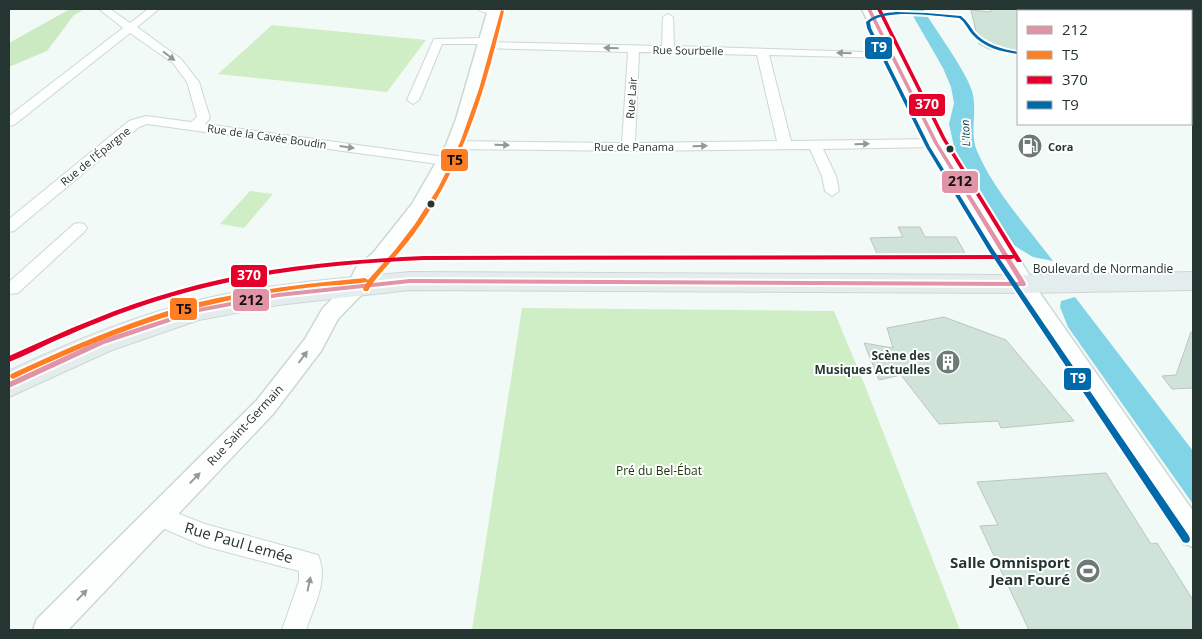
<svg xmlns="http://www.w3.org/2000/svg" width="1202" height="639" viewBox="0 0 1202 639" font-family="'Open Sans',sans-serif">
<rect width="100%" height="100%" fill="#f2faf8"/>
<g fill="#cfeec6">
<path d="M 272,25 L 426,40 L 387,92 L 218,74 Z"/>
<path d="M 250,191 L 273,194 L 244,228 L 220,224 Z"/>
<path d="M 522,308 L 834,311 L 866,388 L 960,630 L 472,630 Z"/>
</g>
<path fill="#cbeac2" d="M 70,9 L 85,9 L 74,15 L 47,51 L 9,67 L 9,43 Z"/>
<g fill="#81d4e6">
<path d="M 909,9 L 923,9 C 936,31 965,69 972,91 C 978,110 969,133 977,151 C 994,191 1027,226 1053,261 L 1033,257 L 1010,243 L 974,187 L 955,151 L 949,124 L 954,103 L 951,87 L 943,68 Z"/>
<path d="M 1075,297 L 1193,451 L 1193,504 L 1068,327 L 1060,307 L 1061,301 Z"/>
</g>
<g fill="#cfe3d8" stroke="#bcc5c0">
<path d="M 990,9 L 1018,9 L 1018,53 L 989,49 L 979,44 L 971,10 L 991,12 Z"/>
<path d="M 898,227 L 920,227 L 925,237 L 956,237 L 966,255 L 878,256 L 870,238 L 903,237 Z"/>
<path d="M 944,317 L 1006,340 L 1074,421 L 1001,428 L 998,421 L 939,424 L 901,375 L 879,380 L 864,343 L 893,348 L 887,328 Z"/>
<path d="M 1191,332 L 1193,332 L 1193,388 L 1172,389 L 1162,376 L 1176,375 Z"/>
<path d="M 1106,473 L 1151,544 L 1157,543 L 1193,600 L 1193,630 L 1029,630 L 980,526 L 998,525 L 977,482 Z"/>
</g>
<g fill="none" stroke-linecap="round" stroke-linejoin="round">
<defs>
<g id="minor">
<path d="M 99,9 L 110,9 L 130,23 L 148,9 L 159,9 L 137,27 L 181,59 L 199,82 L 210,118 L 205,124 L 445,157 L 452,161 L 445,165 L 147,124 L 139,127 L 14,231 L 9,232 L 9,219 L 129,121 L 146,116 L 191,122 L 197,117 L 187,82 L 173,63 L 130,33 L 14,125 L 9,126 L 9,116 L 123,28 Z"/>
<path d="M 478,9 L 499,9 C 495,14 482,14 478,9 Z"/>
<path d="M 668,14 L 673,17 L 674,46 L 896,53 L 896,57 L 892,58 L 769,55 L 791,141 L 936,139 L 943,143 L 936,147 L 823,149 L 836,176 L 839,191 L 832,196 L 825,191 L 822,176 L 810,149 L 628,151 L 454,149 L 447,145 L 454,141 L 622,143 L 628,52 L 484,48 L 479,44 L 442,44 L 419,100 L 413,104 L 407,100 L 434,39 L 485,38 L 490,42 L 662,46 L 663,17 ZM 639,52 L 757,55 L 777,141 L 635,143 Z"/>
<path d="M 79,223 L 84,224 L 87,228 L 84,232 L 18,293 L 9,294 L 9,282 L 74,224 Z"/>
<path d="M 159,506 L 205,524 L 318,555 C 329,580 314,606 306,630 L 282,630 L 299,581 L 299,571 L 204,546 L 151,523 L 148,516 L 151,509 Z"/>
</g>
<g id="tertiary">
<path d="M 488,9 L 500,9 L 472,119 L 462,145 L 425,211 L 387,263 L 372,275 L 365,291 L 338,319 L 321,351 L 273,414 L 68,630 L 33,630 L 37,619 L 257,400 L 305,339 L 323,308 L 349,282 L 357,266 L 373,253 L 412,204 L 446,145 L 456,119 Z"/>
<path d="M 1023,277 L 1030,279 L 1193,511 L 1193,547 L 1183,543 L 1016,289 L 1013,284 L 1016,279 Z"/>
</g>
<path id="secondary" d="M 862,9 L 876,9 L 946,143 L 1035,284 L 1031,290 L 1023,293 L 1015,290 L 926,143 Z"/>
<path id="primary" d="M 410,272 L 1023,275 L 1193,272 L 1193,290 L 1023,293 L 410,290 L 278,305 L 199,320 L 112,350 L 9,397 L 9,371 C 78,338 150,309 226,294 C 286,282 349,278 410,272 Z"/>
</defs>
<use href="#minor" stroke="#ccd8d5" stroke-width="2"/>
<use href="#tertiary" stroke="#ccd8d5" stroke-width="3"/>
<use href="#secondary" stroke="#ccd8d5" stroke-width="3"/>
<use href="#primary" stroke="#cfd5d3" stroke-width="2"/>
<use href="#minor" fill="#fdfefe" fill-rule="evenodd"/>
<use href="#tertiary" fill="#fdfefe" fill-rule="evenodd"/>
<use href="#secondary" fill="#fdfefe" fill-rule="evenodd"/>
<use href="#primary" fill="#e4eded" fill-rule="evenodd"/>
<defs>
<path id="bus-1" d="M 867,9 L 871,9 L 938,143 L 1025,282 L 1026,284 L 1025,286 L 410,283 L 278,297 L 199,312 L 104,344 L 9,388 L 9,382 L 100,340 L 199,308 L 278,293 L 410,279 L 1019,282 L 934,143 Z"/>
<path id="bus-2" d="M 501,10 L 504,11 C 487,82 468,150 428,213 C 418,229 407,244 394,258 C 385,269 375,278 368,291 L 364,291 L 363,289 L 367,282 C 350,285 331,285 314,287 C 286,290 258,295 231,300 C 155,316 85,345 15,378 L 13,379 L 11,378 L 10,376 L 11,374 C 65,349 120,325 177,308 C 238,291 302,284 365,278 L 368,280 L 395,250 L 415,224 L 438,188 L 450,164 L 461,140 L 479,89 Z"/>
<path id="bus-3" d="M 877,9 L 881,9 L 946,139 L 1021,260 L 1022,261 L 1021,262 L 1017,262 L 1014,258 L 1012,259 L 424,260 C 331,264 238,274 148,304 C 117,314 87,327 57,340 C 41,347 25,356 9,362 L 9,356 C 64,331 120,306 179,290 C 259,267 342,260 424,256 L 1013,255 L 942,139 Z"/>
<path id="bus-4" d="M 896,12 L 926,13 L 961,16 C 967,21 970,26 974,32 C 985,45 1002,49 1018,52 L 1018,54 C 1001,52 983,47 972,34 C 967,28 965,22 959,18 C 937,16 887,8 870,22 L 871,28 L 930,147 L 993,249 L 1189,536 L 1190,539 L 1189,542 L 1186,543 L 1183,542 L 989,251 L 926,147 L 867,28 L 866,22 C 875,14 885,13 896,12 Z"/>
</defs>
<use href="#bus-1" stroke="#fff" stroke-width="4"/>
<use href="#bus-2" stroke="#fff" stroke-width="4"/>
<use href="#bus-3" stroke="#fff" stroke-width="4"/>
<use href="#bus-4" stroke="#fff" stroke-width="4"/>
<use href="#bus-1" fill="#e094a6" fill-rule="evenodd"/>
<use href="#bus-2" fill="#ff7d23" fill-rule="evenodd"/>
<use href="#bus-3" fill="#e4002b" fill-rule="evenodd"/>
<use href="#bus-4" fill="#0069a9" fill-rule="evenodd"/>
</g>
<defs><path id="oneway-solid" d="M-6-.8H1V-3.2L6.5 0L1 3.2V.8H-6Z" transform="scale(1.25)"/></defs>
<g fill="#919a98">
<use href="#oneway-solid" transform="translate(611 48) rotate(-178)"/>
<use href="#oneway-solid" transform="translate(844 53) rotate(-178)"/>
<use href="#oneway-solid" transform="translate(169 56) rotate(37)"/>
<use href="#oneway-solid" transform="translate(862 144) rotate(-1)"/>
<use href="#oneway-solid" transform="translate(502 145) rotate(1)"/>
<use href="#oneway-solid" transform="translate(700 146) rotate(-1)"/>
<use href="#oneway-solid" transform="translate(347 147) rotate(8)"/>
<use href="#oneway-solid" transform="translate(303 357) rotate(-53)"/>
<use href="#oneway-solid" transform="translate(195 478) rotate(-46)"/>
<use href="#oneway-solid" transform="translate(309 584) rotate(-78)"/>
<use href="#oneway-solid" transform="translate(82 595) rotate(-46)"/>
</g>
<defs>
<symbol id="fuel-disc" viewBox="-11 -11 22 22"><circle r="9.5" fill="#6d7a77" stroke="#fff"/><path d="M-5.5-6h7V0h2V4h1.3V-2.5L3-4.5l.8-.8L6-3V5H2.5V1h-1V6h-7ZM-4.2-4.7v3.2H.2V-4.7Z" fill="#fff"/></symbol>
<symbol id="building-disc" viewBox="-11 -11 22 22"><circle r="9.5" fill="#6d7a77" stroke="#fff"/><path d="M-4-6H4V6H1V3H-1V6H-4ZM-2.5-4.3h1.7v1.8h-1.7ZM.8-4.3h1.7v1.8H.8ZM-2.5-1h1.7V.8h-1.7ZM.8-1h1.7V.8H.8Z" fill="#fff"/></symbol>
<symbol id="stadium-disc" viewBox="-11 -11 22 22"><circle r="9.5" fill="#6d7a77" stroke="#fff"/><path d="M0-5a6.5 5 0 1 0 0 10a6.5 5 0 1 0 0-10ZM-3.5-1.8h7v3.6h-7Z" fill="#fff"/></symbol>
</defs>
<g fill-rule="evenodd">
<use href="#fuel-disc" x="1016" y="132" width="28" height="28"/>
<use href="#building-disc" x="934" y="348" width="28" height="28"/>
<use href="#stadium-disc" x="1074" y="557" width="28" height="28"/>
</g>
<g fill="#253531" stroke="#fff" stroke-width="2">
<circle cx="950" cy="149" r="4.5"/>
<circle cx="431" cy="204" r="4.5"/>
</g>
<g text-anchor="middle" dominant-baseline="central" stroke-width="4" stroke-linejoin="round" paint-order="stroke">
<g font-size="11" fill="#253531" stroke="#fff">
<text transform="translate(688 50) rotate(1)">Rue Sourbelle</text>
<text transform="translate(631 98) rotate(-86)">Rue Lair</text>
<text transform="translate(267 136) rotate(8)">Rue de la Cavée Boudin</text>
<text x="634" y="146">Rue de Panama</text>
<text transform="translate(95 156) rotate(-39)">Rue de l'Épargne</text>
</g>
<g font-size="11" font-style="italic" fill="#023945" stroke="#fff">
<text transform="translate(965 133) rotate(-93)">L'Iton</text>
</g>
<g font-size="11" font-weight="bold" fill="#253531" stroke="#fff" text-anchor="start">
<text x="1048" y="146">Cora</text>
</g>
<g font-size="12" fill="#253531" stroke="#fff">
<text x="1103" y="268">Boulevard de Normandie</text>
<text transform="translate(245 425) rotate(-47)">Rue Saint-Germain</text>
</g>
<g font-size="12" font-weight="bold" fill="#253531" stroke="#fff" text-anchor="end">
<text x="930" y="355">Scène des<tspan x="930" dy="14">Musiques Actuelles</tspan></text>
</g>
<g font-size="12" fill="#183705" stroke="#fff">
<text x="659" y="470">Pré du Bel-Ébat</text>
</g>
<g font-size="15" fill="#253531" stroke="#fff">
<text transform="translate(239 542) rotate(16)">Rue Paul Lemée</text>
</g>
<g font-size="15" font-weight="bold" fill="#253531" stroke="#fff" text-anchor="end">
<text x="1070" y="562">Salle Omnisport<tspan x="1070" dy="17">Jean Fouré</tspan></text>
</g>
</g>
<g stroke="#fff" stroke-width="2">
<rect x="864" y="36" width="29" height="24" rx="5" fill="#0069a9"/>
<rect x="908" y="93" width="38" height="24" rx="5" fill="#e4002b"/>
<rect x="440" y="148" width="29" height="24" rx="5" fill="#ff7d23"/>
<rect x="941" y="170" width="38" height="24" rx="5" fill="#e094a6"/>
<rect x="230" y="264" width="38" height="24" rx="5" fill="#e4002b"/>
<rect x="232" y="288" width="38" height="24" rx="5" fill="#e094a6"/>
<rect x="169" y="297" width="29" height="24" rx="5" fill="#ff7d23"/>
<rect x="1063" y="367" width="29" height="24" rx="5" fill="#0069a9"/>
</g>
<g font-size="14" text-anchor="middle" font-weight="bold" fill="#fff">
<text x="879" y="52">T9</text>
<text x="927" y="109">370</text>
<text x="249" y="280">370</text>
<text x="1078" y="383">T9</text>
</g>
<g font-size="14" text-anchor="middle" font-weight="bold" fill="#111">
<text x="455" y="165">T5</text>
<text x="960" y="186">212</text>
<text x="251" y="305">212</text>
<text x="184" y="314">T5</text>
</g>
<rect width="1202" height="639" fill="none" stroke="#253531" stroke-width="20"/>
<rect x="1017" y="10" width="175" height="115" fill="#ffffff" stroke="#a8aead"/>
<rect x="1027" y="26" width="25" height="8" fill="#e094a6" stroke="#a8aead"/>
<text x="1062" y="35" font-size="15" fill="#253531">212</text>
<rect x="1027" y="51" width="25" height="8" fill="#ff7d23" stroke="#a8aead"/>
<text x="1062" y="60" font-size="15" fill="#253531">T5</text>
<rect x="1027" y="76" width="25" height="8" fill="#e4002b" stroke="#a8aead"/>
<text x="1062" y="85" font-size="15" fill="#253531">370</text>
<rect x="1027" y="101" width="25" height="8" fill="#0069a9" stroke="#a8aead"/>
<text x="1062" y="110" font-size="15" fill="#253531">T9</text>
</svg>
